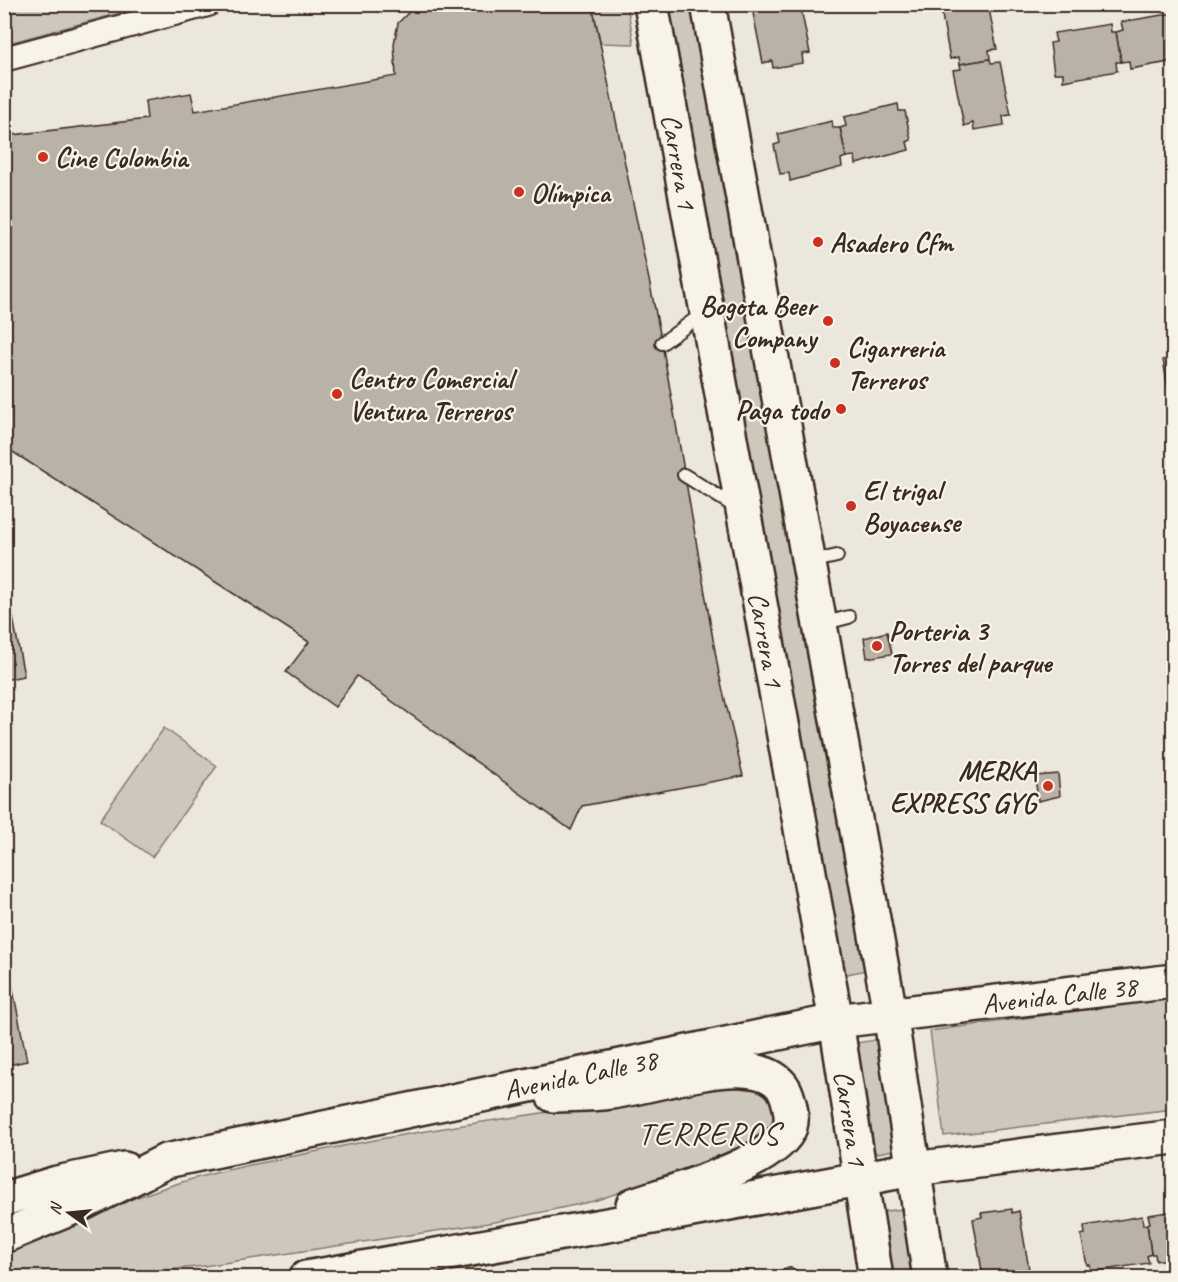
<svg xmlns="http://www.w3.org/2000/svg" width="1178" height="1282" viewBox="0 0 1178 1282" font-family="Caveat,sans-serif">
<rect width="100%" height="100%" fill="#ece7dc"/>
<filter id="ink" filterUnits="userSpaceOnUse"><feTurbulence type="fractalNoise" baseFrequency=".0167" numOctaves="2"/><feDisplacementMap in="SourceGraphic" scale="12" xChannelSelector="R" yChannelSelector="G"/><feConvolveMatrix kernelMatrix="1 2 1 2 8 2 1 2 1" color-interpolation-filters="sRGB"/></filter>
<g filter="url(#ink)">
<g fill="#cec8bc" stroke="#84796d" stroke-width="1.5">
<path d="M 5,4 L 150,4 L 150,5 L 5,44 Z"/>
<path d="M 592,5 L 627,5 L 634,44 L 601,43 Z"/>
<path d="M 668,5 L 693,5 L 867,970 L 842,975 Z"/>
<path d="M 164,728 L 217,766 L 152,857 L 100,820 Z"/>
<path d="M 1173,998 L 1173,1109 L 944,1136 L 930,1031 Z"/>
<path d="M 881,1039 L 898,1149 L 873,1154 L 856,1043 Z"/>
<path d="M 739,1083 L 761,1089 L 775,1102 L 776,1126 L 761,1145 L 594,1201 L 495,1222 L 204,1266 L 103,1277 L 5,1278 L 5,1250 C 63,1226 121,1201 182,1182 C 228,1168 276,1160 323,1150 C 461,1122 601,1106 739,1083 Z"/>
<path d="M 901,1209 L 913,1277 L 892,1277 L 880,1212 Z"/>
</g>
<g fill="#bab2a7" stroke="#3b2a1e" stroke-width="1.5">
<path d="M 430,4 L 592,4 L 662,343 L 719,674 L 743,776 L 582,806 L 571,830 L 357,676 L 335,707 L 286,672 L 309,642 L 5,447 L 4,136 L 147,119 L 145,101 L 191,93 L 195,111 L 396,76 L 394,44 L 398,23 L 411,10 Z"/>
<path d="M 759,4 L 800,4 L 810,53 L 802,54 L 803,63 L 773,68 L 772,61 L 763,63 L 752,8 L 760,7 Z"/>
<path d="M 940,4 L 988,4 L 997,49 L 989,50 L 990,59 L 960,64 L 959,57 L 950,59 Z"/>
<path d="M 1174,13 L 1174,61 L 1130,69 L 1129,61 L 1121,62 L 1116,32 L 1123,30 L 1121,22 Z"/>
<path d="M 1110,24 L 1111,32 L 1116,32 L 1121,62 L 1116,62 L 1117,71 L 1063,81 L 1063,73 L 1054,73 L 1050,43 L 1056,42 L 1054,33 Z"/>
<path d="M 990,59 L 991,63 L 1000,62 L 1011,115 L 1003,116 L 1004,125 L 974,130 L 973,123 L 964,126 L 953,70 L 961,69 L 960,64 Z"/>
<path d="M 898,104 L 899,111 L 905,111 L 911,140 L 907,142 L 909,150 L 856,164 L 855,156 L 846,157 L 840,128 L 846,126 L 844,117 Z"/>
<path d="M 832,121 L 833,128 L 840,128 L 846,157 L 841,159 L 842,167 L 790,181 L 789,173 L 780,174 L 774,145 L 780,143 L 778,134 Z"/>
<path d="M 1174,357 L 1174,388 L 1168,389 L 1163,360 Z"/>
<path d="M 4,570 L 24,676 L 4,680 Z"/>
<path d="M 887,632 L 892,654 L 867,658 L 864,638 Z"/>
<path d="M 1058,774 L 1060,796 L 1038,801 L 1035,776 Z"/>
<path d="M 4,944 L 27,1061 L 4,1066 Z"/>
<path d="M 1012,1209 L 1012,1213 L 1019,1211 L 1029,1269 L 1021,1270 L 1022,1274 L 999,1278 L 991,1278 L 991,1275 L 983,1277 L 973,1219 L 982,1217 L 981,1213 Z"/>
<path d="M 1174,1211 L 1174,1258 L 1156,1261 L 1155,1254 L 1151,1254 L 1147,1224 L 1150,1223 L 1148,1215 Z"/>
<path d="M 1142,1216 L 1143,1225 L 1147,1224 L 1151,1254 L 1147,1256 L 1149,1263 L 1091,1272 L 1090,1265 L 1087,1265 L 1081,1235 L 1085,1234 L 1084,1226 Z"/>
</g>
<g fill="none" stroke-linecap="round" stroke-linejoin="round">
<defs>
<g id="lane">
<path d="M 662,343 L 704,313"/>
<path d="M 684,475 L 737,508"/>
<path d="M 810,562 L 837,556"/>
<path d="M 821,624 L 849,617"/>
<path d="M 781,1278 L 790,1275 L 794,1278"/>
</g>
<path id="street" d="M 4,59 L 208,4"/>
<g id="secondary">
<path id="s1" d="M 651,4 L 836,1021 L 876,1278"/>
<path d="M 708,4 L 890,1013 L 930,1278"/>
</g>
<g id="primary">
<path d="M 553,1095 C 572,1094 593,1095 612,1092 C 651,1086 705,1068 743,1070 C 762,1071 781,1077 787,1096 C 790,1106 793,1117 790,1127 C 777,1164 669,1192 633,1205"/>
<path d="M 4,1199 L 57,1183 L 124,1169"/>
<path id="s2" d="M 4,1236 L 79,1205 L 166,1161 L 836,1021 L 1174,981"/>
<path d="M 306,1278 L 681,1212 L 913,1169 L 1174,1137"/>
</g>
</defs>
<use href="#lane" stroke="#3b2a1e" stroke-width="16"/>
<use href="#street" stroke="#3b2a1e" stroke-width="28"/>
<use href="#secondary" stroke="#3b2a1e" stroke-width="38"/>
<use href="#primary" stroke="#3b2a1e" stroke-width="38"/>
<use href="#lane" stroke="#f7f3e8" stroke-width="12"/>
<use href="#street" stroke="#f7f3e8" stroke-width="24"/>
<use href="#secondary" stroke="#f7f3e8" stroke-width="33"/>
<use href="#primary" stroke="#f7f3e8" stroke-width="33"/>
</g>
</g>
<g fill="#c8321e" stroke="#f7f3e8" stroke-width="2">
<circle cx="43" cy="157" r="6"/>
<circle cx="519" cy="192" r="6"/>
<circle cx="818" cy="242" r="6"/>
<circle cx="828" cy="321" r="6"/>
<circle cx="835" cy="363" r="6"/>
<circle cx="337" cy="394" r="6"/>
<circle cx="841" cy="409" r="6"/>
<circle cx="851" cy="506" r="6"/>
<circle cx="877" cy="646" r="6"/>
<circle cx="1048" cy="786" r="6"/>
</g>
<g text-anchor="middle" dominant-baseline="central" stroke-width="4.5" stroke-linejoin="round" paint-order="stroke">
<g font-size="28" font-weight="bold" fill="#3b2a1e" stroke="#f7f3e8" text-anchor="start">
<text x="55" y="157">Cine Colombia</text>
<text x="531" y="192">Olímpica</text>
<text x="830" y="242">Asadero Cfm</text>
<text x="816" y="305" text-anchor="end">Bogota Beer<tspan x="816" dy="32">Company</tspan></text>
<text x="847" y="347">Cigarreria<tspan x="847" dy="32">Terreros</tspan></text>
<text x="349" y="378">Centro Comercial<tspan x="349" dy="32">Ventura Terreros</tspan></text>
<text x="829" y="409" text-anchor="end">Paga todo</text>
<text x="863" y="490">El trigal<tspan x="863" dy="32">Boyacense</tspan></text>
<text x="889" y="630">Porteria 3<tspan x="889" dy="32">Torres del parque</tspan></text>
<text x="1036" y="770" text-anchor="end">MERKA<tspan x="1036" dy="32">EXPRESS GYG</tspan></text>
</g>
<g font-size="28" fill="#3b2a1e" stroke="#f7f3e8">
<text stroke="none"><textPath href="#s1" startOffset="160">Carrera 1</textPath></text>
<text stroke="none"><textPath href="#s1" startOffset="646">Carrera 1</textPath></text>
<text stroke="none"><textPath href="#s2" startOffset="1088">Avenida Calle 38</textPath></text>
<text stroke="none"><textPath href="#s2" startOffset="602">Avenida Calle 38</textPath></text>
<text stroke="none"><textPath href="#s1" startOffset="1132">Carrera 1</textPath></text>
</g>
<g font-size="32" letter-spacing="1.5" fill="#3b2a1e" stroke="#f7f3e8">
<text x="709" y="1133">TERREROS</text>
</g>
</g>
<rect width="1178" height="1282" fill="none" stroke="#f7f3e8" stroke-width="24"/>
<rect x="12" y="12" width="1154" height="1258" fill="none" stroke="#3b2a1e" stroke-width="2" filter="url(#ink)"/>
<g transform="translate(69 1213) rotate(285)" stroke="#f7f3e8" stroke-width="4.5" paint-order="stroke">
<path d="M0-4.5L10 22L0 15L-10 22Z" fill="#3b2a1e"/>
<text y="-9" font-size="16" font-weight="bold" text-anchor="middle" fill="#3b2a1e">N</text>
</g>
</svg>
